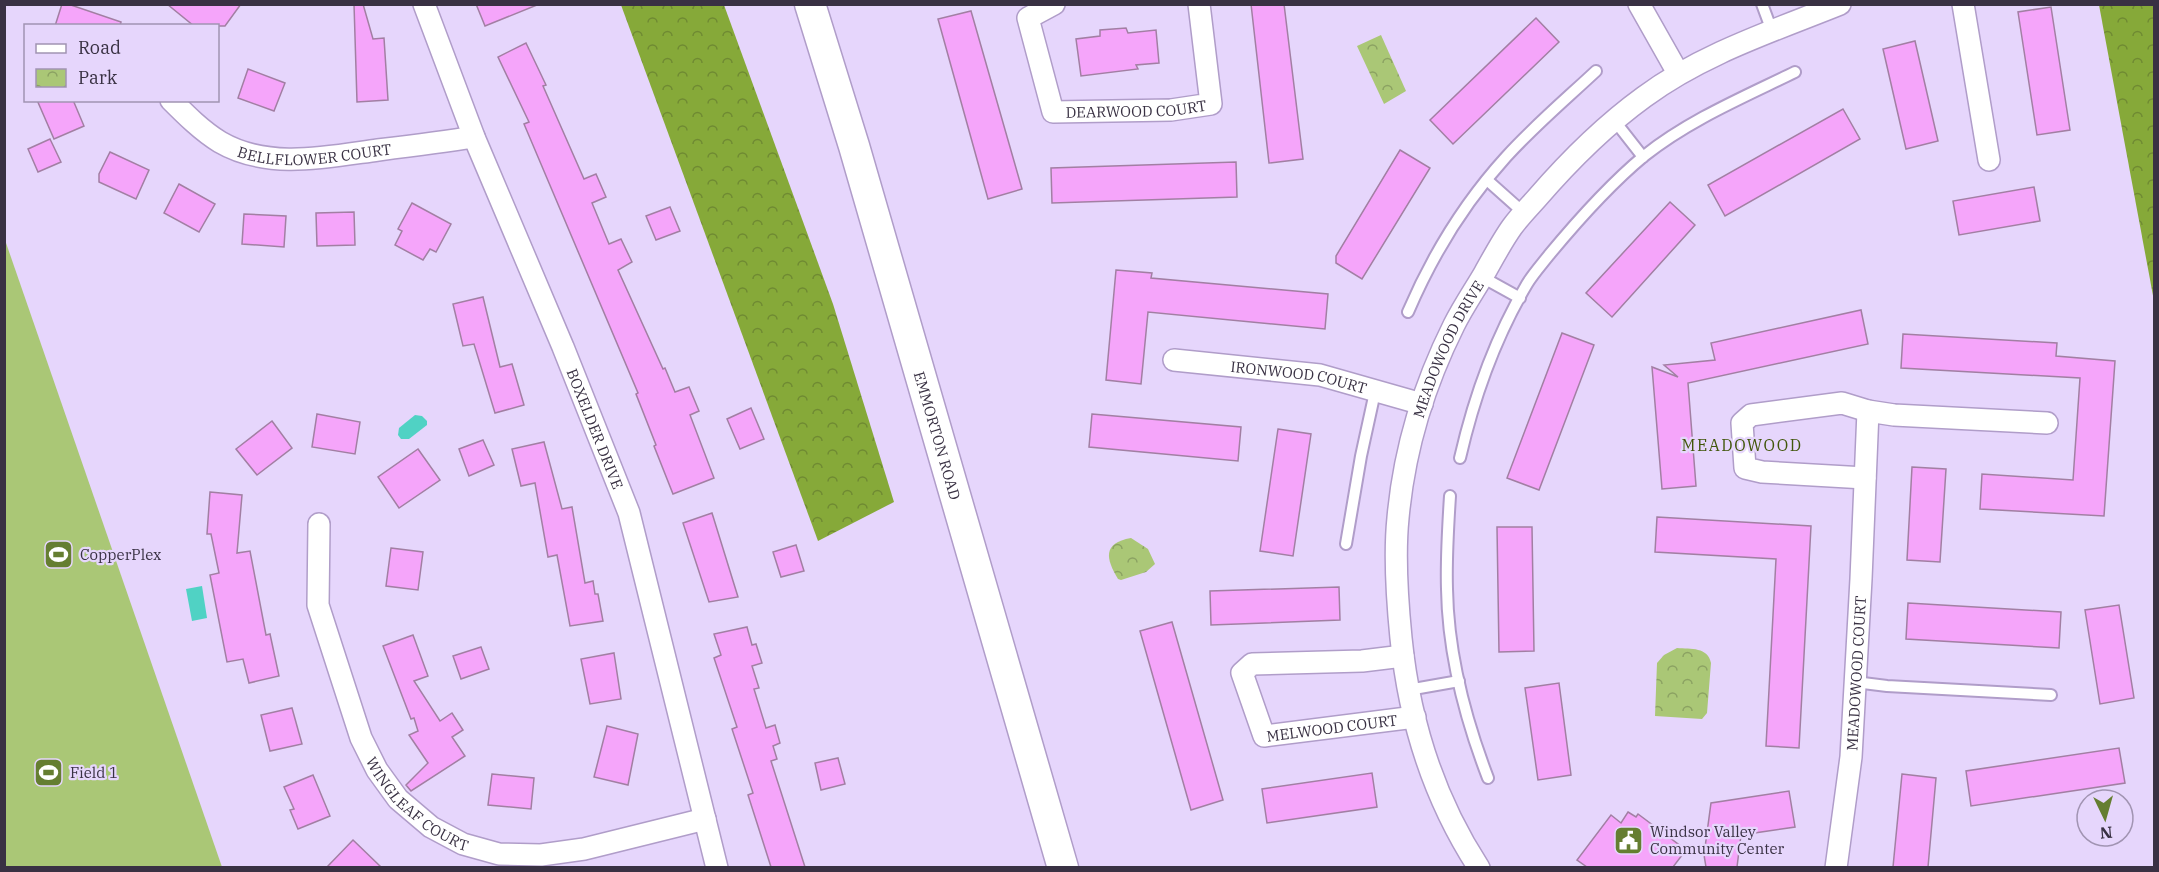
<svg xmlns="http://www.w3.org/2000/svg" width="2159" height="872" viewBox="0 0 2159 872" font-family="'IBM Plex Serif',serif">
<defs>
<pattern id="forest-crowns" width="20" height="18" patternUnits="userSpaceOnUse" patternTransform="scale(1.5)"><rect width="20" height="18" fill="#86a939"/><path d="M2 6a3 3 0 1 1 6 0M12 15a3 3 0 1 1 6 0" fill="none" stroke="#6f8a32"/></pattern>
<pattern id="park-crowns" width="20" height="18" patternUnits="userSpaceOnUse" patternTransform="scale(1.5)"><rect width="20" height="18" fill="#aac776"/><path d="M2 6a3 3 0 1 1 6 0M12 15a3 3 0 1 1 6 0" fill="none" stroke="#8ba262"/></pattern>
</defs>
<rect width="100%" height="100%" fill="#e6d6fc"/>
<g fill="url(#forest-crowns)">
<path d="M 621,5 L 724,5 L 833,304 L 894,502 L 818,541 Z"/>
<path d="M 2099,5 L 2154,5 L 2154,301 Z"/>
</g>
<g fill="url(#park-crowns)">
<path d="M 1381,35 L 1406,91 L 1384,104 L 1357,46 Z"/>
<path d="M 1131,538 L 1148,549 L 1155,564 L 1146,572 L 1121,580 L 1118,579 C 1106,559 1102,543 1131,538 Z"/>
<path d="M 1677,648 C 1691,649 1708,647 1711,663 L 1707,713 L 1702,719 L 1655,716 L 1657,663 L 1664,655 Z"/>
</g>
<path fill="#aac776" d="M 5,240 L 222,867 L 5,867 Z"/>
<g fill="#50d2c4">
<path d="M 415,415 L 422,416 L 427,421 L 427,425 L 409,439 L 401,439 L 398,435 L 399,428 Z"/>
<path d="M 202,586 L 207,618 L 192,621 L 186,589 Z"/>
</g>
<g fill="#f5a5fa" stroke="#a27fa3" stroke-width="1.5">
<path d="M 62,4 L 68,4 L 121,22 L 120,26 L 55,26 Z"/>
<path d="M 167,4 L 241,4 L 225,26 L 194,26 Z"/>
<path d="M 354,4 L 363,4 L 373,39 L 384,38 L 388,100 L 357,102 Z"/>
<path d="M 476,4 L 537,4 L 537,5 L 485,26 Z"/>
<path d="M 1251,4 L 1284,4 L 1303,159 L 1269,163 Z"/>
<path d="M 2051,7 L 2070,130 L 2037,135 L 2018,12 Z"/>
<path d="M 971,11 L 1022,189 L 988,199 L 938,19 Z"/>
<path d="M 1536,18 L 1559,42 L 1453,144 L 1430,120 Z"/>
<path d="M 1126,28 L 1128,33 L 1156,30 L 1159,63 L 1136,65 L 1138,69 L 1081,76 L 1076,39 L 1100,36 L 1100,30 Z"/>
<path d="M 1915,41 L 1938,141 L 1906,149 L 1883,49 Z"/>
<path d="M 526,43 L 546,85 L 543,86 L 584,179 L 596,174 L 606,197 L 592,203 L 609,244 L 621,239 L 632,262 L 618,270 L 663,369 L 665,368 L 675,392 L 689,387 L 699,411 L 690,415 L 714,478 L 673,494 L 654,446 L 656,445 L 636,394 L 638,393 L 524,124 L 529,122 L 498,57 Z"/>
<path d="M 248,69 L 285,83 L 274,111 L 238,98 Z"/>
<path d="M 37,100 L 73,100 L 84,126 L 54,139 Z"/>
<path d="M 1843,109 L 1860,139 L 1725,216 L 1708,185 Z"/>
<path d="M 50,139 L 61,162 L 38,172 L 28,149 Z"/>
<path d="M 1400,150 L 1430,168 L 1362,279 L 1336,263 L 1336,256 Z"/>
<path d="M 110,152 L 149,170 L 136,199 L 99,182 L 99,174 Z"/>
<path d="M 1236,162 L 1237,197 L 1052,203 L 1051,168 Z"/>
<path d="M 179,184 L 215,204 L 199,232 L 164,213 Z"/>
<path d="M 2034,187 L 2040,221 L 1959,235 L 1953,201 Z"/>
<path d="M 1670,202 L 1695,225 L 1612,317 L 1586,293 Z"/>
<path d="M 412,203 L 451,224 L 436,252 L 430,249 L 423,260 L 395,245 L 402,231 L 398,229 Z"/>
<path d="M 670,207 L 680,231 L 656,240 L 646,216 Z"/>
<path d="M 354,212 L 355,245 L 317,246 L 316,213 Z"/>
<path d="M 244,214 L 286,216 L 284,247 L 242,244 Z"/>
<path d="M 1116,270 L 1152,273 L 1151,278 L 1328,294 L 1325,329 L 1148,312 L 1141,384 L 1106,380 Z"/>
<path d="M 483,297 L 500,367 L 512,364 L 524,405 L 495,413 L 474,344 L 463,346 L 453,304 Z"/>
<path d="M 1861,310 L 1868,344 L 1688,383 L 1696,486 L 1662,489 L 1652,367 L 1678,377 L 1664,365 L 1715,360 L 1711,343 Z"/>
<path d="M 1562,333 L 1594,345 L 1539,490 L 1507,478 Z"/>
<path d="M 1903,334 L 2057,343 L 2056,356 L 2115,361 L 2104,516 L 1980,509 L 1982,474 L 2073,480 L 2080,378 L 1901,368 Z"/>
<path d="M 751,408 L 764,439 L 740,449 L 727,419 Z"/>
<path d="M 317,414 L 360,422 L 355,454 L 312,447 Z"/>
<path d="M 1092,414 L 1241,427 L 1238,461 L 1089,447 Z"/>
<path d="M 272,421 L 292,448 L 257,475 L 236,449 Z"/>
<path d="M 1278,429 L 1311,434 L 1293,556 L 1260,551 Z"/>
<path d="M 483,440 L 494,465 L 469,476 L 459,449 Z"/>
<path d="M 544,442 L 562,509 L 572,507 L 585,583 L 593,581 L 595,594 L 598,594 L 603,621 L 570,626 L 557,555 L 548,557 L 535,483 L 521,486 L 512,449 Z"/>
<path d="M 418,449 L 440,480 L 399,508 L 378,477 Z"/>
<path d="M 1912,467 L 1946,469 L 1940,562 L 1907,560 Z"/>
<path d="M 210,492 L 242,495 L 237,553 L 250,551 L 266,635 L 270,634 L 279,676 L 249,683 L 243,659 L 227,662 L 210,575 L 219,573 L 211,534 L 207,534 Z"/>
<path d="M 712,513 L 738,597 L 709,602 L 683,523 Z"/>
<path d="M 1657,517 L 1811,526 L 1799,748 L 1766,746 L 1776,559 L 1655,552 Z"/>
<path d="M 1497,527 L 1532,527 L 1534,651 L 1499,652 Z"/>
<path d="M 796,545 L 804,571 L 781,577 L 773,552 Z"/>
<path d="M 391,548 L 423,552 L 418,590 L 386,586 Z"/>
<path d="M 1339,587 L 1340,620 L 1211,625 L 1210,591 Z"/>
<path d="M 1908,603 L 2061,612 L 2059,648 L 1906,639 Z"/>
<path d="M 2119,605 L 2134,698 L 2100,704 L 2085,610 Z"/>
<path d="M 1172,622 L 1223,800 L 1191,810 L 1140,631 Z"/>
<path d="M 747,627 L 752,645 L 756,644 L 762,663 L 752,666 L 759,688 L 754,689 L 766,728 L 775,725 L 780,743 L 773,746 L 777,759 L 771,761 L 805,867 L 771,867 L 748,795 L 753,793 L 732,729 L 737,727 L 714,658 L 721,655 L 714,634 Z"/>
<path d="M 413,635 L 428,676 L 414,681 L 440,721 L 452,713 L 463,730 L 452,737 L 465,756 L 411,791 L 406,785 L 428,763 L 409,735 L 418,731 L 414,718 L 411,719 L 383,646 Z"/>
<path d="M 481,647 L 489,669 L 461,679 L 453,656 Z"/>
<path d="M 614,653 L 621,699 L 590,704 L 581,659 Z"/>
<path d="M 1559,683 L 1571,775 L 1538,780 L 1525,688 Z"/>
<path d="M 292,708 L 302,744 L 270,751 L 261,715 Z"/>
<path d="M 607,726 L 638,734 L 628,785 L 594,777 Z"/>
<path d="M 2119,748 L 2125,783 L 1971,806 L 1966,771 Z"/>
<path d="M 838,758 L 845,784 L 821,790 L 815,763 Z"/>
<path d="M 1372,773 L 1377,807 L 1267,823 L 1262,789 Z"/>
<path d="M 492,774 L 534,778 L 531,809 L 488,805 Z"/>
<path d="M 1902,774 L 1936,778 L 1928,867 L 1893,867 Z"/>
<path d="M 313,775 L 330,816 L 298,829 L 290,810 L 294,809 L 284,787 Z"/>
<path d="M 1789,791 L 1795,827 L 1741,835 L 1737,867 L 1706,867 L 1704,855 L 1711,803 Z"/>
<path d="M 1628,812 L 1636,817 L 1638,814 L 1686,850 L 1673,867 L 1587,867 L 1577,860 L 1611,815 L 1621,823 Z"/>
<path d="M 353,840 L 381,867 L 327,867 Z"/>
</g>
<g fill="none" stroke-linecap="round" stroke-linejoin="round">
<defs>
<g id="service">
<path d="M 1762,4 L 1772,31"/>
<path d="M 1614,120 L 1643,157"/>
<path d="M 1487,180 L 1524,213"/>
<path d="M 1482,277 L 1520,298"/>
<path d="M 1408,312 C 1432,256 1465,202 1506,157 C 1534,126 1566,99 1596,71"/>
<path d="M 1460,458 C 1474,397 1495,338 1527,284 C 1533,274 1542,264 1549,255 C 1578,220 1609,185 1644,156 C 1689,120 1744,97 1795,72"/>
<path d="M 1450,496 C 1448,527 1446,558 1447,589 C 1448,653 1465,718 1488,778"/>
<path d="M 1346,544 L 1361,456 L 1375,392"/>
<path d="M 1855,682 L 1887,686 L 2051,695"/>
<path d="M 1408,690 L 1459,681"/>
</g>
<g id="minor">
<path id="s1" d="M 424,4 L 474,137 L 563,347 L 629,513 L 717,868"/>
<path id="s2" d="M 1054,4 L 1028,18 L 1053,112 L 1171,110 L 1211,104 L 1199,4"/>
<path d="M 1639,4 L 1678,73"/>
<path d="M 1963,4 L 1989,160"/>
<path id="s3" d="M 171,100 C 186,115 202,131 220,142 C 268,170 327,157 378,150 C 410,146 442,142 474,137"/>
<path id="s4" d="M 1174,360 L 1320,375 L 1422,404"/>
<path d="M 1865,478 L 1762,472 L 1745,468 L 1742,423 L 1751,415 L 1842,403 L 1868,411 L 1894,415 L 2047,423"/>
<path id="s5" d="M 319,524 L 318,605 L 361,738 L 377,770 L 398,799 L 431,827 L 463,844 L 499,854 L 541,855 L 584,849 L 705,819"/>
<path id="s6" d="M 1403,656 L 1362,661 L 1252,664 L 1242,673 L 1264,736 L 1415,717"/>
<path id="s7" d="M 1479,868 C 1434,799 1409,719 1401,638 C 1397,598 1394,557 1398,518 C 1404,451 1424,385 1454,325 C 1463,307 1474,291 1484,274 C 1493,258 1502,241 1512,227 C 1520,216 1529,207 1537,198 C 1569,161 1604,126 1644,97 C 1702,54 1773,31 1840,4"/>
<path id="s8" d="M 1836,868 L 1851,757 L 1861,579 L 1868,411"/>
</g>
<g id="secondary">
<path id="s9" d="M 810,4 L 854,146 L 1063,868"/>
</g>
</defs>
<use href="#service" stroke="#b09dc9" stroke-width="14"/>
<use href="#minor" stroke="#b09dc9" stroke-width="24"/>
<use href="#secondary" stroke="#b09dc9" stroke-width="33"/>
<use href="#service" stroke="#fff" stroke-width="10"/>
<use href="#minor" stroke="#fff" stroke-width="21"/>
<use href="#secondary" stroke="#fff" stroke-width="30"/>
</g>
<defs>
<symbol id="stadium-square" viewBox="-11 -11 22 22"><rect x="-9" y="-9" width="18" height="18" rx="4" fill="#657e31" stroke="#e6d6fc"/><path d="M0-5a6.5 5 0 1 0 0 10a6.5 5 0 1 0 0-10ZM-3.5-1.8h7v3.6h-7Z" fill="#fff"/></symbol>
<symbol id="civic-square" viewBox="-11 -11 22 22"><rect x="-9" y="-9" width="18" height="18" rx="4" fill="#657e31" stroke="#e6d6fc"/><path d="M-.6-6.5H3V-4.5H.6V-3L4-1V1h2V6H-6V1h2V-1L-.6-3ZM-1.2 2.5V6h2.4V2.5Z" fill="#fff"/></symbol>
</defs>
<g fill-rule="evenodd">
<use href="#stadium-square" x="42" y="538" width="33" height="33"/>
<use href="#stadium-square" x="32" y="756" width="33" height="33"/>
<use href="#civic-square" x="1612" y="824" width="33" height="33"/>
</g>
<g text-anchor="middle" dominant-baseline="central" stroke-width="4.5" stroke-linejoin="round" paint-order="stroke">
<g font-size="15" fill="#393143" stroke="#e6d6fc">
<text stroke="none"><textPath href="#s2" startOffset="210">DEARWOOD COURT</textPath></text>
<text stroke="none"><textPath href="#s3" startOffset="162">BELLFLOWER COURT</textPath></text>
<text stroke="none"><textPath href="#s7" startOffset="543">MEADOWOOD DRIVE</textPath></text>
<text stroke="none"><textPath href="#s4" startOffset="126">IRONWOOD COURT</textPath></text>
<text stroke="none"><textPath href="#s1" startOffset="458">BOXELDER DRIVE</textPath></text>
<text stroke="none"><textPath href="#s9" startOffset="450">EMMORTON ROAD</textPath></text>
<text stroke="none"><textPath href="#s8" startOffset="196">MEADOWOOD COURT</textPath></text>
<text stroke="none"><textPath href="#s6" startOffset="300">MELWOOD COURT</textPath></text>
<text stroke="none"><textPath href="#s5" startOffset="310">WINGLEAF COURT</textPath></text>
</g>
<g font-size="15" fill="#393143" stroke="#e6d6fc" text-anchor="start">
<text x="80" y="554">CopperPlex</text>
<text x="70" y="772">Field 1</text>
<text x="1650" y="831">Windsor Valley<tspan x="1650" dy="17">Community Center</tspan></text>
</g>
<g font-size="16" letter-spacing="1.5" fill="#41560a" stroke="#e6d6fc">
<text x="1742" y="445">MEADOWOOD</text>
</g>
</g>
<rect width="2159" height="872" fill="none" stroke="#393143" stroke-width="12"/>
<rect x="24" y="24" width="195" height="78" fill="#e6d6fc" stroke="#a194b2" stroke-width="1.5"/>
<rect x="36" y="44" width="30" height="9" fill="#ffffff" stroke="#a194b2" stroke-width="1.5"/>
<text x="78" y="54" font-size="18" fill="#393143">Road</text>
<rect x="36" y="69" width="30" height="18" fill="url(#park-crowns)" stroke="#a194b2" stroke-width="1.5"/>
<text x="78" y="84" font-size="18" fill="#393143">Park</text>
<g transform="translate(2105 818) rotate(175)"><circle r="28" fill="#e6d6fc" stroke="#a194b2" stroke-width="1.5"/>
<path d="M0-4.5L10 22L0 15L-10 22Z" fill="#657e31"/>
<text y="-9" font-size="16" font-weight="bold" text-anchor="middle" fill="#393143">N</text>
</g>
</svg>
